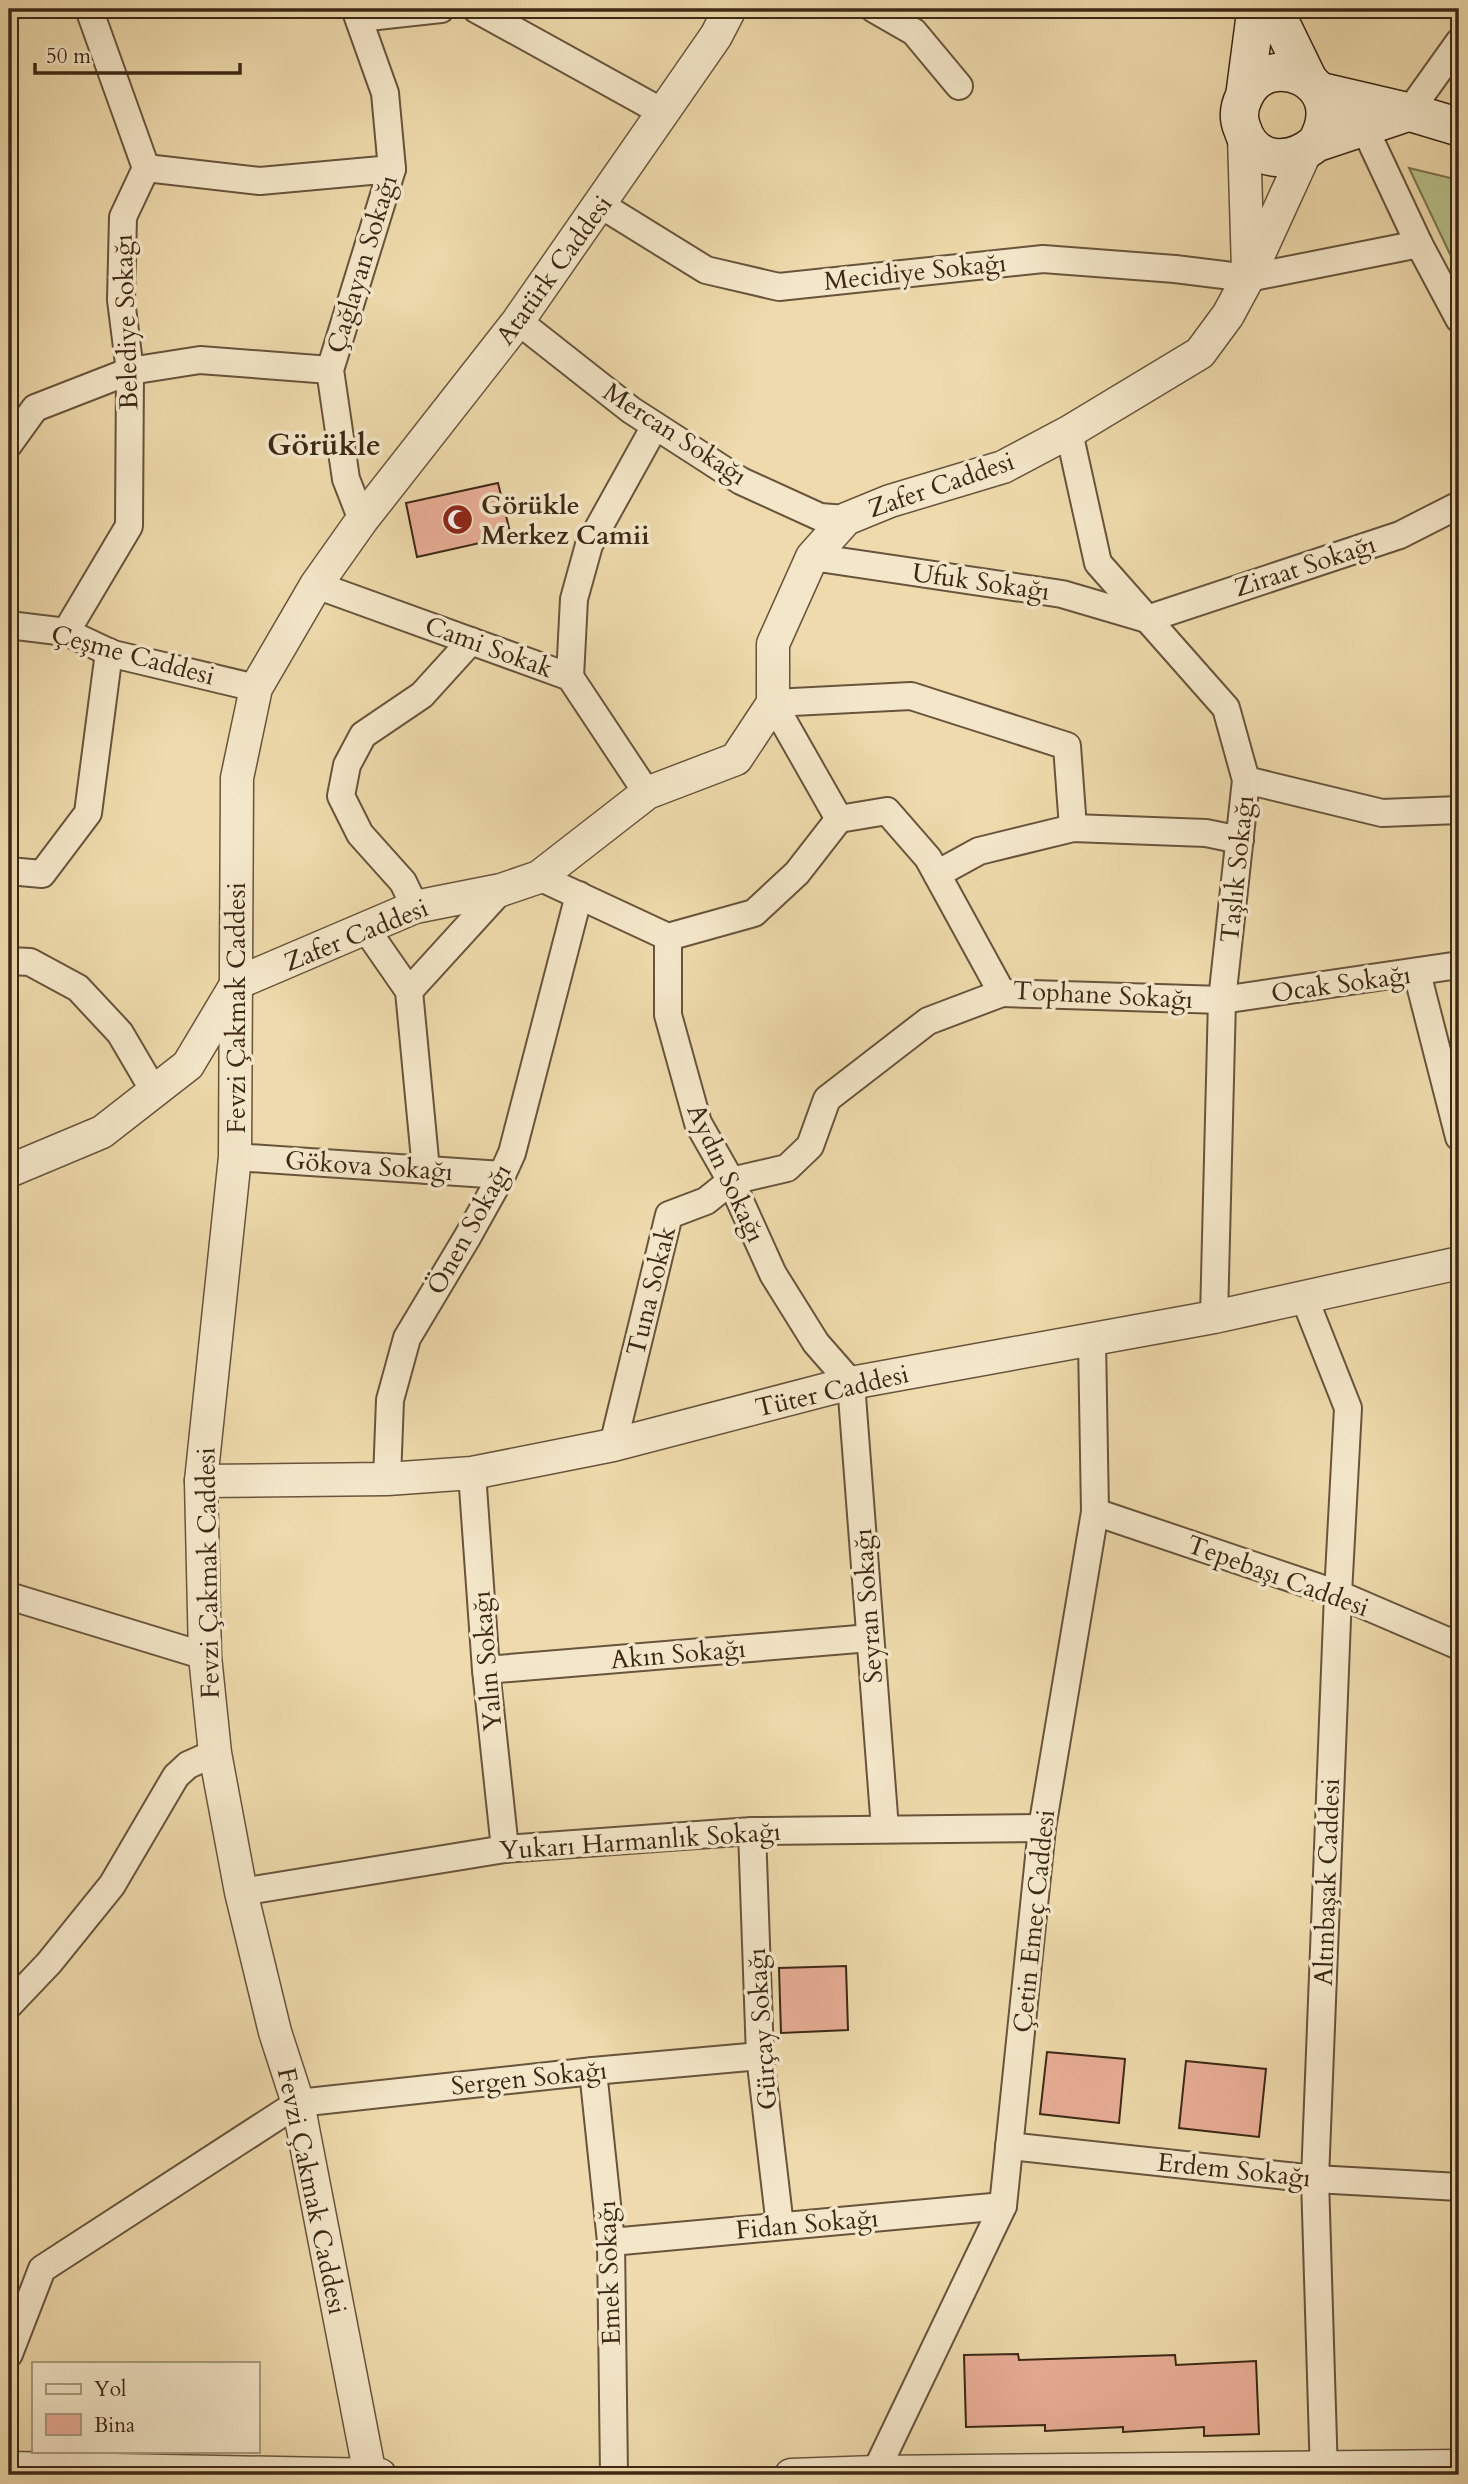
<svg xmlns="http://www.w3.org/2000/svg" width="1468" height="2484" viewBox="0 0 1468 2484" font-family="Cardo,serif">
<rect width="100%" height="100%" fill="#eedaac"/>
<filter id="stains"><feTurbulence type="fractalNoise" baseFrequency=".00286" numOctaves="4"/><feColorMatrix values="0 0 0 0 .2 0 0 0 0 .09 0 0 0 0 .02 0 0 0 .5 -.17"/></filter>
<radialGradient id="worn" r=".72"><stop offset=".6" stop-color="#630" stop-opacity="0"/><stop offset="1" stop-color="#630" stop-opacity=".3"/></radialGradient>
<path fill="#b7c08a" stroke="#7a7450" stroke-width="2" d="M 1409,168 L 1459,180 L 1459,273 Z"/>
<g fill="#eaaf98" stroke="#3c2816" stroke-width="2">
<path d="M 498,483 L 511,536 L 417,557 L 406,503 Z"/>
<path d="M 846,1966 L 848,2030 L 781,2033 L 779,1968 Z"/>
<path d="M 1047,2052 L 1125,2059 L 1119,2123 L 1040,2114 Z"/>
<path d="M 1186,2061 L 1266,2069 L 1259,2137 L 1179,2128 Z"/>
<path d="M 1018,2354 L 1019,2360 L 1175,2355 L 1176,2365 L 1256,2361 L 1259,2434 L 1204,2436 L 1204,2427 L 1123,2432 L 1123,2427 L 1045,2431 L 1045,2425 L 966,2427 L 964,2355 Z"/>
</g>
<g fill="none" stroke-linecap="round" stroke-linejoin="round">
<defs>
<g id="minor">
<path d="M 355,9 L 385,93 L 392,169 L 330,370 L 346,479 L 362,520"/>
<path d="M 476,9 L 664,113"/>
<path d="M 874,9 L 914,32 L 959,86"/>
<path d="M 359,18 L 441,9"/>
<path d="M 1409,112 L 1459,42"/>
<path d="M 1364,127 L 1419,244 L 1459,319"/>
<path d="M 146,168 L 260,181 L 392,169"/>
<path d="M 601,205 L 706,270 L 779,287 L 1043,259 L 1175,269 L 1248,278 L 1419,244"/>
<path d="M 518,321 L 631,410 L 741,481 L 820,517 L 846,519"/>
<path d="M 1069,432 L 1098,563 L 1226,708 L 1246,780 L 1222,1000 L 1214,1317"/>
<path d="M 9,444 L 35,408 L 130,371 L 200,360 L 330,370"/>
<path d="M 812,557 L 1062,594 L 1147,619 L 1400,535 L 1459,505"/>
<path d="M 316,585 L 570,677 L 647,793"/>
<path d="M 9,625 L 66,632 L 113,654 L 256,688"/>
<path d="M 66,632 L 129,526 L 130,371 L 121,300 L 123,217 L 146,168 L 89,9"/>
<path d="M 570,677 L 574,599 L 589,545 L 655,426"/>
<path d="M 1246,780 L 1382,813 L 1459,810"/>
<path d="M 1073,828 L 1067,746 L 911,696 L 773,703 L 839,819 L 887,811 L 928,858 L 1002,993 L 1222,1000 L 1459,965"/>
<path d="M 9,871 L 42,874 L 88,813 L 109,652"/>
<path d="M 937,874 L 979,851 L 1073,828 L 1206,833 L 1240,840"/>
<path d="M 539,877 L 668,937 L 754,913 L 797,873 L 839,819"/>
<path d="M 415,907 L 403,882 L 360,834 L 341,796 L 347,765 L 363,735 L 422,695 L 471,641"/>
<path d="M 366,929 L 409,991 L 426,1170"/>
<path d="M 668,937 L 668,1015 L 698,1123 L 731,1181 L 773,1274 L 816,1343 L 851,1383 L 885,1829"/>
<path d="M 9,961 L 30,962 L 78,988 L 120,1033 L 154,1091"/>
<path d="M 1417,973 L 1459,1137"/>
<path d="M 409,991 L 501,890"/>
<path d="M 235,1157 L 502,1175"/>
<path d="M 1304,1297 L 1348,1408 L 1338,1594 L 1315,2179 L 1324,2475"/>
<path d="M 613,1445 L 669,1215 L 706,1201 L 731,1181 L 787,1168 L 810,1146 L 827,1099 L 928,1021 L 1002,993"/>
<path d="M 472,1473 L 486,1670 L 505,1849"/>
<path d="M 387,1479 L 390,1400 L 407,1338 L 468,1236 L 502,1175 L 512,1153 L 579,895"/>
<path d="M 1095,1512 L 1338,1594 L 1459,1646"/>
<path d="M 9,1596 L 205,1656"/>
<path d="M 486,1670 L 870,1638"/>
<path d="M 752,1831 L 760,2056 L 780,2226"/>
<path d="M 241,1892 L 505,1849 L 752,1831 L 1042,1828"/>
<path d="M 9,2005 L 49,1963 L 112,1885 L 176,1776 L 188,1765 L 215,1753"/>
<path d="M 593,2071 L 611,2242 L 614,2475"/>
<path d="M 1009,2146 L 1315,2179 L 1459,2187"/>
<path d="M 611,2242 L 1003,2206"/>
<path d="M 9,2354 L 42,2269 L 298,2103 L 593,2071 L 760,2056"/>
<path d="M 874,2475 L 1003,2206 L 1042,1828 L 1095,1512 L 1092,1341"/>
</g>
<g id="tertiary">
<path d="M 1244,136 L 1248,270"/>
<path d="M 9,1171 L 102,1132 L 188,1065 L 237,983 L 415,907 L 501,890 L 539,877 L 647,793 L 736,759 L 773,703 L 773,644 L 812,557 L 846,519 L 890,501 L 1003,467 L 1069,432 L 1200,353 L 1228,315 L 1248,278 L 1305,153"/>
<path d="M 201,1481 L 387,1479 L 472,1473 L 613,1445 L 851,1383 L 1214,1317 L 1459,1263"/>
<path d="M 9,2468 L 380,2475"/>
<path d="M 370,2475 L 298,2103 L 275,2032 L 241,1892 L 215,1753 L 205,1656 L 201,1481 L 235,1157 L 237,778 L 256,688 L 316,585 L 362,520 L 518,321 L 716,36 L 730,9"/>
<path d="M 791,2475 L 876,2472 L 1459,2466"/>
</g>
<g id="secondary">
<path d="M 1274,9 L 1309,81"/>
<path d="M 1319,91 L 1409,112 L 1459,127"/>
<path d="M 1245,93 L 1256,9"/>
<path d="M 1316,143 C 1353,80 1266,46 1244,97 C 1239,107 1238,118 1242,128 C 1253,164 1290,165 1316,143 L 1409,112"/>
</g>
</defs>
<use href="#minor" stroke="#68543c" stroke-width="30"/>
<use href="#tertiary" stroke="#68543c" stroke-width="35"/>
<use href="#secondary" stroke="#3c2816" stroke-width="40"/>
<use href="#minor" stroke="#f4e7c9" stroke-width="26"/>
<use href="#tertiary" stroke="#f4e7c9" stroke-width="32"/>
<use href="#secondary" stroke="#f4e7c9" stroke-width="37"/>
</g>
<defs>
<symbol id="mosque-disc" viewBox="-11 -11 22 22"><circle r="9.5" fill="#8f2418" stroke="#f4e7c9"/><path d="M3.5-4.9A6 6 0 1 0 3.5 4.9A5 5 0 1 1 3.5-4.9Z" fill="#fff"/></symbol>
</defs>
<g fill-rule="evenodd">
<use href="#mosque-disc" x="440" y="502" width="35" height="35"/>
</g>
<g text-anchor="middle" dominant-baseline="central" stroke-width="7" stroke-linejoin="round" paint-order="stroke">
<g font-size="26" fill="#3c2816" stroke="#f4e7c9">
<text transform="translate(362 264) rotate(-73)">Çağlayan Sokağı</text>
<text transform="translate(554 270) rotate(-54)">Atatürk Caddesi</text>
<text transform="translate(915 272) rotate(-6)">Mecidiye Sokağı</text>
<text transform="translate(126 322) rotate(-92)">Belediye Sokağı</text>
<text transform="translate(675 434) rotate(33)">Mercan Sokağı</text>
<text transform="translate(941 485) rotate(-19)">Zafer Caddesi</text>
<text transform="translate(1305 566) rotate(-18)">Ziraat Sokağı</text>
<text transform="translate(981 582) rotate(8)">Ufuk Sokağı</text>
<text transform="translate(489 647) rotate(20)">Cami Sokak</text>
<text transform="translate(133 655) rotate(15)">Çeşme Caddesi</text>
<text transform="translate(1237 869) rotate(-84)">Taşlık Sokağı</text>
<text transform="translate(356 935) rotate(-22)">Zafer Caddesi</text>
<text transform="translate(1341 984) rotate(-8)">Ocak Sokağı</text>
<text transform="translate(1103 995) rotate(3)">Tophane Sokağı</text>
<text transform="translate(236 1008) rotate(-90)">Fevzi Çakmak Caddesi</text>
<text transform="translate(369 1166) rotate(4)">Gökova Sokağı</text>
<text transform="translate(726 1173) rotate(65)">Aydın Sokağı</text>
<text transform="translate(469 1229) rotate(-61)">Önen Sokağı</text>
<text transform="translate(651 1291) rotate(-76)">Tuna Sokak</text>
<text transform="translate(832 1391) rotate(-13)">Tüter Caddesi</text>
<text transform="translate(208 1573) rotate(-91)">Fevzi Çakmak Caddesi</text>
<text transform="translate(1278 1576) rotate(20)">Tepebaşı Caddesi</text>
<text transform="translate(868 1606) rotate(-94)">Seyran Sokağı</text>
<text transform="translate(678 1654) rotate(-5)">Akın Sokağı</text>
<text transform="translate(487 1661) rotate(-95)">Yalın Sokağı</text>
<text transform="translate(640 1841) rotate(-4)">Yukarı Harmanlık Sokağı</text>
<text transform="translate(1327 1882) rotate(-88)">Altınbaşak Caddesi</text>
<text transform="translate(1034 1921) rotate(-84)">Çetin Emeç Caddesi</text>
<text transform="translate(762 2029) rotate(-94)">Gürçay Sokağı</text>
<text transform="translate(529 2078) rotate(-6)">Sergen Sokağı</text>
<text transform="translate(1234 2170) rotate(6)">Erdem Sokağı</text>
<text transform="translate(312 2191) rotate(78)">Fevzi Çakmak Caddesi</text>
<text transform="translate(807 2224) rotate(-5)">Fidan Sokağı</text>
<text transform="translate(609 2273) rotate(-92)">Emek Sokağı</text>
</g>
<g font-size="26" font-weight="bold" fill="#3c2816" stroke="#f4e7c9" text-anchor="start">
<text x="481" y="505">Görükle<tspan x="481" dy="30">Merkez Camii</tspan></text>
</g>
<g font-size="30" font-weight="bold" fill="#3c2816" stroke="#f4e7c9">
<text x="324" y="445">Görükle</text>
</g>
</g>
<rect width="1468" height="2484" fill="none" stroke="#eedaac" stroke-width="35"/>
<rect x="10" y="10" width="1447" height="2463" fill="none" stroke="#3c2816" stroke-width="3.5"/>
<rect x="18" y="18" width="1433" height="2449" fill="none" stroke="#3c2816" stroke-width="2"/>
<rect x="32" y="2362" width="228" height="91" fill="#f4e7c9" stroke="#aa9b81" stroke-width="2"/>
<rect x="46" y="2384" width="35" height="10" fill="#f4e7c9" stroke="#aa9b81" stroke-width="2"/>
<text x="94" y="2396" font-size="21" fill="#3c2816">Yol</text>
<rect x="46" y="2414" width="35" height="21" fill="#eaaf98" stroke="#aa9b81" stroke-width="2"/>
<text x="94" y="2432" font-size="21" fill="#3c2816">Bina</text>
<path d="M35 63v10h205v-10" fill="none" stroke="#3c2816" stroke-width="3.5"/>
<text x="46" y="63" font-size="21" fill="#3c2816" stroke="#f4e7c9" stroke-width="5" paint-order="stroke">50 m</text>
<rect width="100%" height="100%" filter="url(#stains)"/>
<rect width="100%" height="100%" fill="url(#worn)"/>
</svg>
